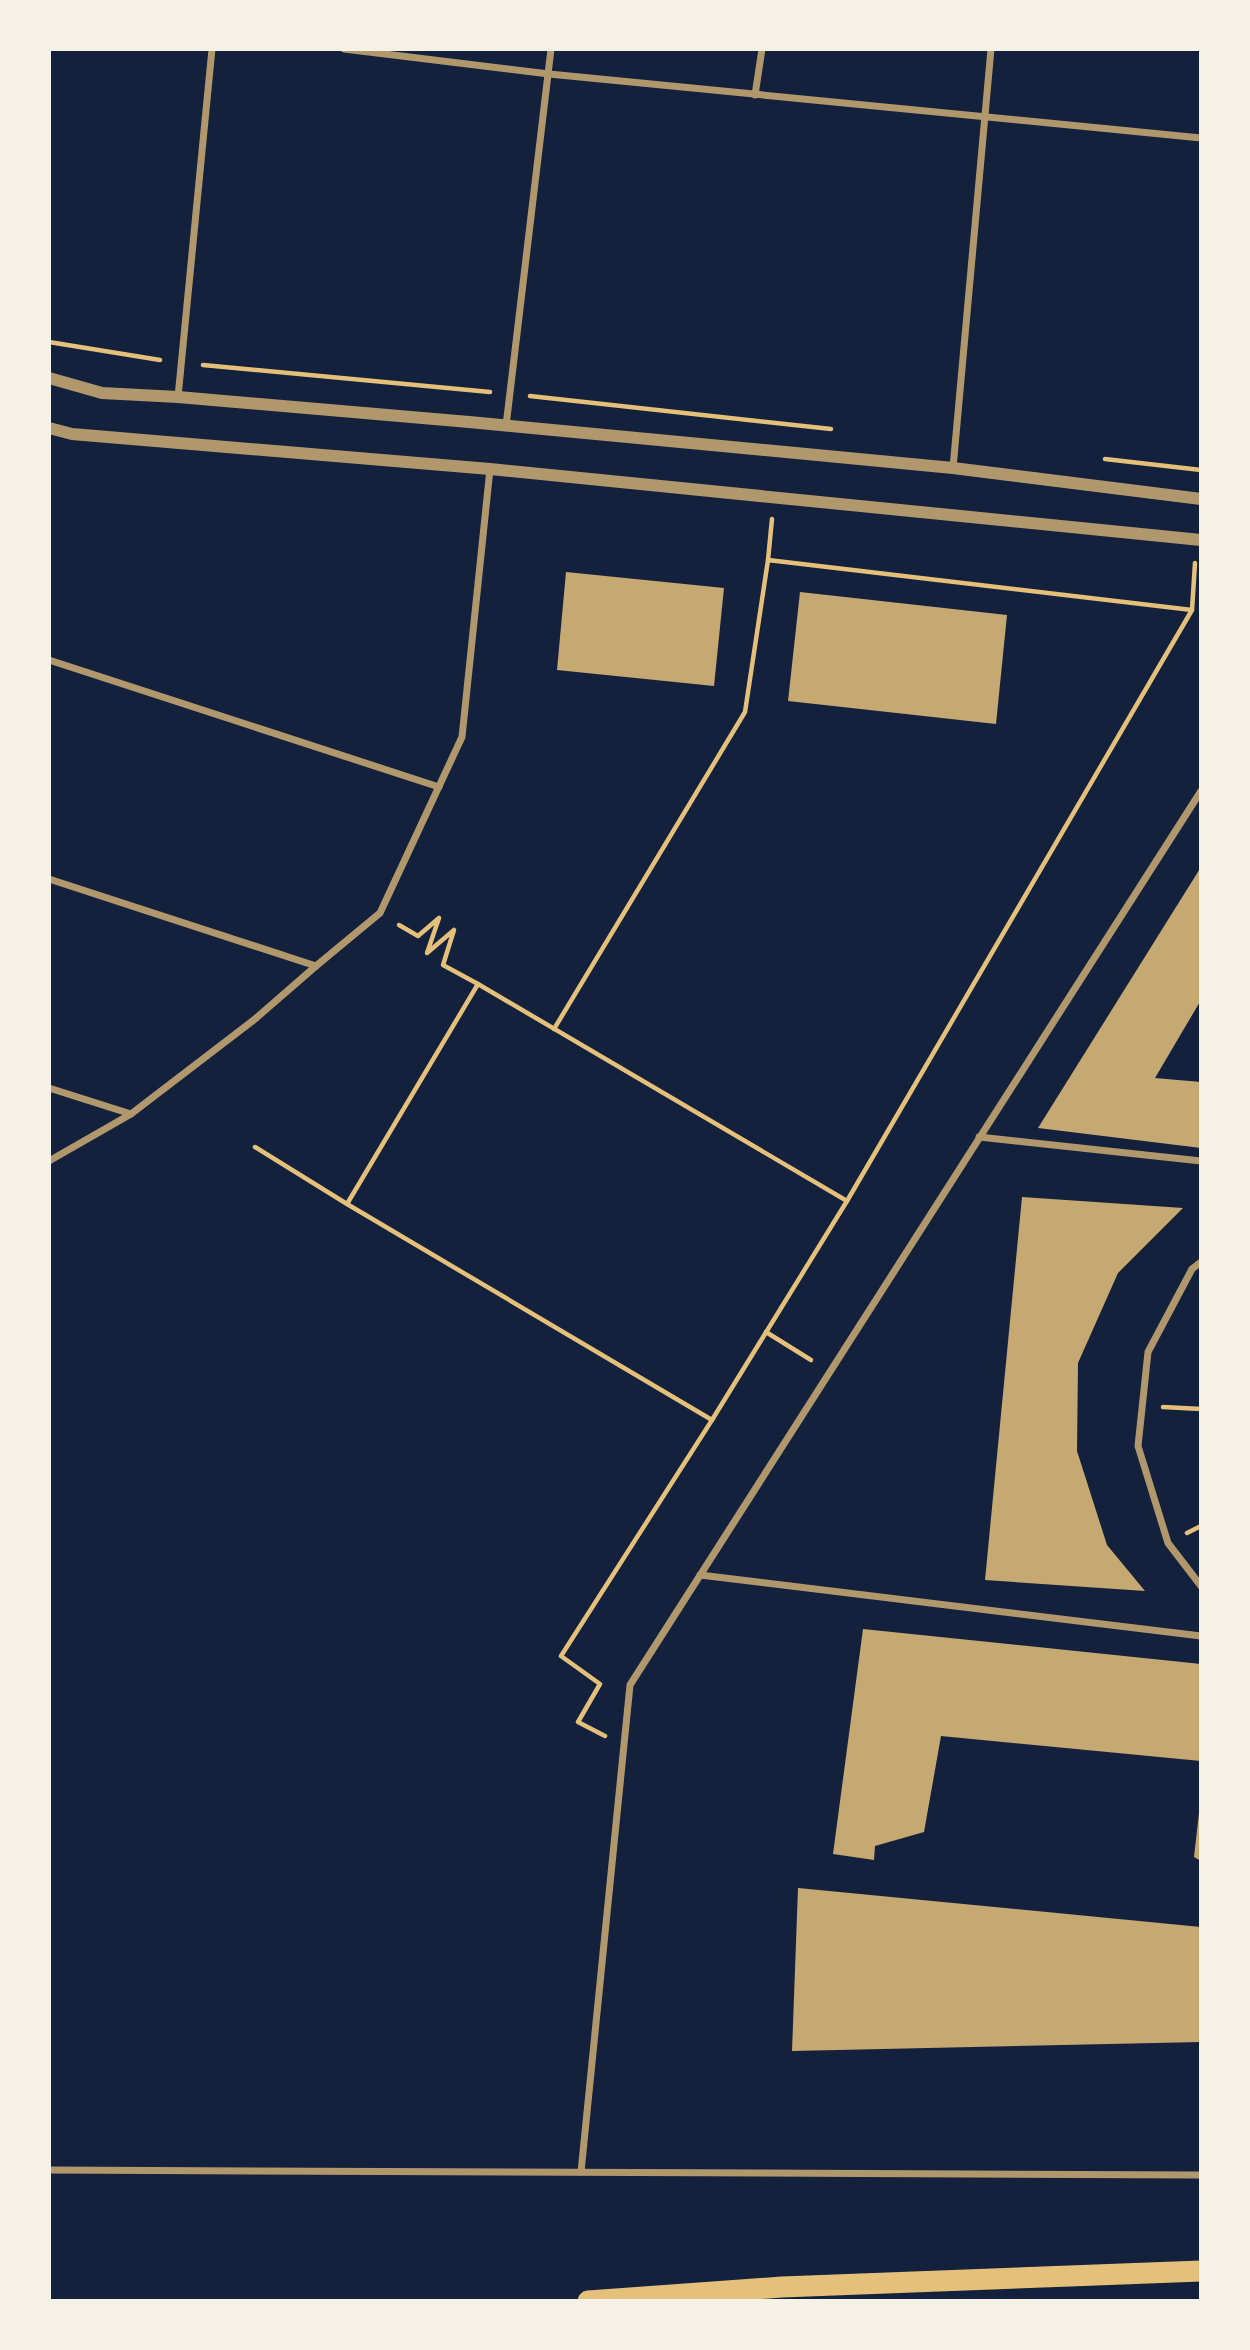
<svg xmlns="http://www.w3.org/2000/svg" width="1250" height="2350" viewBox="0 0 1250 2350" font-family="'Sofia Sans Condensed',sans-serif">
<rect width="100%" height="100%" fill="#14213d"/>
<g fill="#c6a872">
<path d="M 566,572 L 724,588 L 714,686 L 557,670 Z"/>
<path d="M 800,592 L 1007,615 L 996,724 L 788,701 Z"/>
<path d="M 1201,867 L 1201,1000 L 1155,1078 L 1201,1082 L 1201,1148 L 1038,1128 Z"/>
<path d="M 1022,1197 L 1183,1208 L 1118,1273 L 1078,1363 L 1077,1451 L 1107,1545 L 1145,1591 L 985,1580 Z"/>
<path d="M 863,1629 L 1201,1664 L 1201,1761 L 941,1736 L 924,1832 L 875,1846 L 874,1860 L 833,1854 Z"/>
<path d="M 1199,1813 L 1201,1813 L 1201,1861 L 1194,1857 Z"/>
<path d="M 798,1888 L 1201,1927 L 1201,2042 L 792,2051 Z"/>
</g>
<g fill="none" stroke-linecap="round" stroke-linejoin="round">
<g stroke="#e5c07b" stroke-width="4.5">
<path d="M 49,342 L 160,360"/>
<path d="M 203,365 L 490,392"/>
<path d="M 530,396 L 831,429"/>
<path d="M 1105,459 L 1201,470"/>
<path d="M 768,560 L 772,519"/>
<path d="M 1192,610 L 1195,563"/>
<path d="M 399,925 L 418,936 L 439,918 L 427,953 L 454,930 L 443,965 L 478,984"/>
<path d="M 554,1029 L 745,712 L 768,560 L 1192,610 L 847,1201"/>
<path d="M 255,1147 L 347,1204 L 712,1420 L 847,1201 L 478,984 L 347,1204"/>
<path d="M 766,1332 L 811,1360"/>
<path d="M 1163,1407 L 1201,1409"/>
<path d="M 1187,1533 L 1201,1526"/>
<path d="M 605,1736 L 578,1722 L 600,1684 L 561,1656 L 712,1420"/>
</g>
<g stroke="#b1986c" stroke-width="7">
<path d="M 344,49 L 549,74 L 1201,138"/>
<path d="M 755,95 L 762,49"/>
<path d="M 178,397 L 212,49"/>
<path d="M 506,426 L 551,49"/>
<path d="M 953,468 L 991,49"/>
<path d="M 49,660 L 439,787"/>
<path d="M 49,879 L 316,966"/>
<path d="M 49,1088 L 131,1114"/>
<path d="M 979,1137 L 1201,1161"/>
<path d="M 49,1161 L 131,1114 L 255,1019 L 316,966 L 380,913 L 462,737 L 490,469"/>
<path d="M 1201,1262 L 1192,1269 L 1148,1352 L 1138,1446 L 1168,1543 L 1201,1586"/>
<path d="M 700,1575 L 1201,1636"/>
<path d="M 49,2170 L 1201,2175"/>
<path d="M 581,2172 L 630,1685 L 1201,791"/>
</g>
<g stroke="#b1986c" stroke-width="12">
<path d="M 49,378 L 102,393 L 178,397 L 469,422 L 953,468 L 1201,499"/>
<path d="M 49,428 L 72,434 L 490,469 L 1201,540"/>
</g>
<path stroke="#e5c07b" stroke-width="21" d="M 588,2301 L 782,2287 L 1201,2271"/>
</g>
<rect width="1250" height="2350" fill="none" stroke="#f6f1e7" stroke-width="102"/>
</svg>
